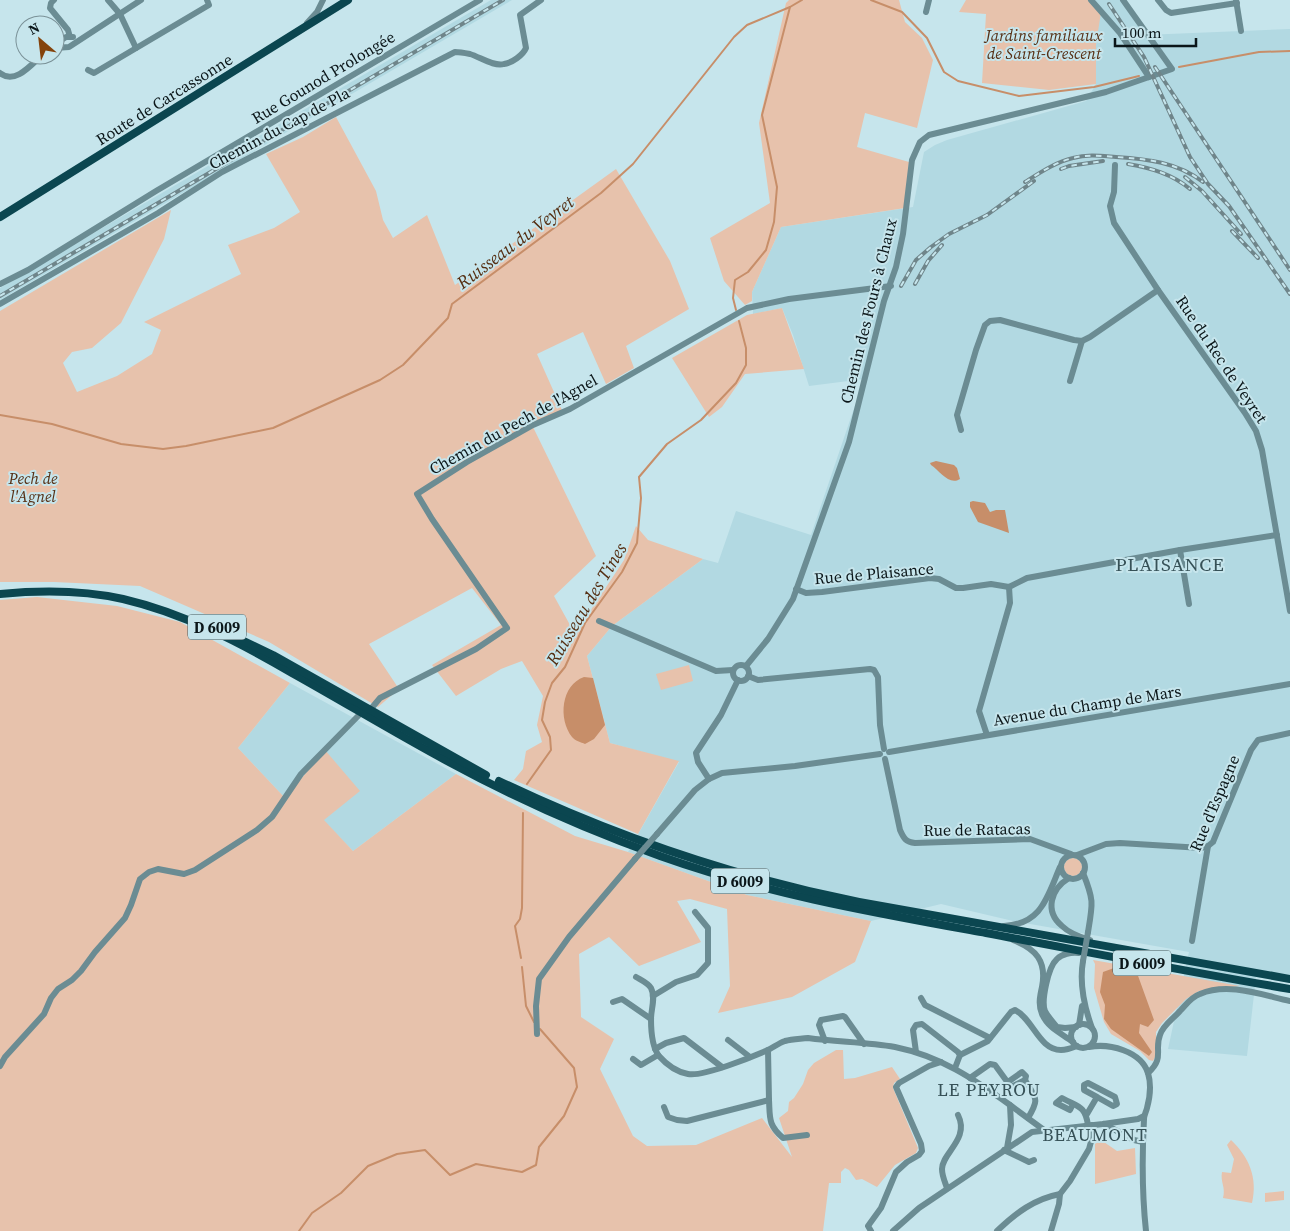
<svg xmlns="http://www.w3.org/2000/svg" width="1290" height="1231" viewBox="0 0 1290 1231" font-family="'Source Serif 4',serif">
<rect width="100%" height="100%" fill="#c6e5ec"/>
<g fill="#b2d9e2">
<path d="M 491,0 L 512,0 L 0,300 L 0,288 Z"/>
<path d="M 1088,0 L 1120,0 L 1144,35 L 1290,29 L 1290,983 L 1256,977 L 1247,1056 L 1168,1049 L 1189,952 L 1013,921 L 941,904 L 871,921 L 747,895 L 628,852 L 679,762 L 610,743 L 587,656 L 612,626 L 703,559 L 718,563 L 736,511 L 811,535 L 864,379 L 809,386 L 793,335 L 782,308 L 753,314 L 752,292 L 781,227 L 913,207 L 924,152 L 935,145 L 947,140 L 1086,101 L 1096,84 L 1096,45 L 1100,12 Z"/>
<path d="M 290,683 L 456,774 L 353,851 L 323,820 L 285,798 L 238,748 Z"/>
</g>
<g fill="#e7c2ac">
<path d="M 789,0 L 899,0 L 905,22 L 922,38 L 933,60 L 917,128 L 865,113 L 857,147 L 909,162 L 905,208 L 781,227 L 752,292 L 752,301 L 745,305 L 724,281 L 710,238 L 770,203 L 759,123 L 786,3 Z"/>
<path d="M 966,0 L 1088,0 L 1101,12 L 1096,45 L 1096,84 L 1049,90 L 982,83 L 986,14 L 959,12 Z"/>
<path d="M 336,117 L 376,191 L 383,220 L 393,238 L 427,215 L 455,285 L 616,169 L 670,261 L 689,309 L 626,346 L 634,368 L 606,384 L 583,332 L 537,354 L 562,410 L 533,427 L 596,556 L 554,596 L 575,634 L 624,560 L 636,526 L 648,540 L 703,559 L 612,626 L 587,656 L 610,743 L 679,761 L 638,834 L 514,780 L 523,769 L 526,751 L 542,742 L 537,725 L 543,696 L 522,661 L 501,669 L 456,696 L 432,665 L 501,625 L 472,588 L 369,644 L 399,689 L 378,707 L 269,642 L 140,586 L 54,582 L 0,582 L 0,311 L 171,210 L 164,239 L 121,323 L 92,348 L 72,352 L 63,363 L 77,392 L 117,376 L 152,354 L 161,330 L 144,322 L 241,274 L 228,245 L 274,228 L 300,212 L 266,154 L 303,137 Z"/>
<path d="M 782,308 L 804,369 L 745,374 L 722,407 L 709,417 L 672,358 L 747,315 Z"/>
<path d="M 37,597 L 117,606 L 180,622 L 290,683 L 238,748 L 285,798 L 325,750 L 360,791 L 324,820 L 353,851 L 456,774 L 575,836 L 628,852 L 747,895 L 871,921 L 855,962 L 792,997 L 718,1013 L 730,986 L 727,909 L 690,899 L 677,901 L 701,942 L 639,966 L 609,937 L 579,954 L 581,1017 L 614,1039 L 600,1069 L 633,1136 L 647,1146 L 696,1145 L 762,1118 L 792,1157 L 779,1118 L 788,1111 L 789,1102 L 794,1098 L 803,1084 L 808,1070 L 814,1063 L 836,1050 L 843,1050 L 844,1079 L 855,1078 L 892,1067 L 900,1079 L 894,1083 L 893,1088 L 918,1148 L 916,1153 L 895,1165 L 877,1187 L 862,1179 L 856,1180 L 849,1170 L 845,1168 L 841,1172 L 841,1183 L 829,1183 L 823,1231 L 0,1231 L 0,600 Z"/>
<path d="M 689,665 L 693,681 L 661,690 L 656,674 Z"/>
<circle cx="1073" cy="867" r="9"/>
<path d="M 1093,960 L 1240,986 L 1199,991 L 1186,999 L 1162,1023 L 1156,1032 L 1156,1055 L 1153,1061 L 1149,1060 L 1140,1051 L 1111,1034 L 1104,1022 L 1094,988 L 1095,964 Z"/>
<path d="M 1101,1140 L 1117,1151 L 1135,1148 L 1136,1174 L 1095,1184 L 1095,1144 Z"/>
<path d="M 1231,1140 C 1249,1157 1258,1178 1252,1203 L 1223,1198 C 1226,1187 1220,1182 1222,1172 L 1231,1173 L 1234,1159 L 1227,1145 Z"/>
<path d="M 1284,1191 L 1284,1200 L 1265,1202 L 1265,1193 Z"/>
</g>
<g fill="#c78e69">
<path d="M 936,461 L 954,465 L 957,468 L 960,479 C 949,486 940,471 931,465 L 930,463 Z"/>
<path d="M 973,501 L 985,503 L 990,512 L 996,510 L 1005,510 L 1009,533 L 978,522 L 970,507 L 970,502 Z"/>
<path d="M 584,677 L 593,678 L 605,725 L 594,739 L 585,744 C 581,742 575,741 572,737 C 558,719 561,685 584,677 Z"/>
<path d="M 1114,968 L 1137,973 L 1154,1020 L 1148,1027 L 1140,1024 L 1139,1033 L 1152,1052 L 1149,1056 L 1111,1029 L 1104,1019 L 1105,1005 L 1100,992 L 1103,972 Z"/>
</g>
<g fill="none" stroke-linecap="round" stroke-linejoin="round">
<g stroke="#c78e69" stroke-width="2">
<path d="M 871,0 L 902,12 L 927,38 L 944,72 L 958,81 L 1019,96 L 1094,87 L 1139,76"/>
<path d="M 1179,67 L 1259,52 L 1290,51"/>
<path d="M 736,310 L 733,298 L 735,280 L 748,272 L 766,250 L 774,222 L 777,187 L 762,115 L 790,7"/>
<path d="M 0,415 L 52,424 L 121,444 L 163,449 L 186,446 L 273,428 L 380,380 L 403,365 L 448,318 L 452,304 L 601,193 L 633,164 L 734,37 L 747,25 L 790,7 L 802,0"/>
<path d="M 527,784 L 551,750 L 550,737 L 542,720 L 545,702 L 552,683 L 565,667 L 585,623 L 622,572 L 637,543 L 641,498 L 639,477 L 667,444 L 701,420 L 736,383 L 746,365 L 746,348 L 739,321"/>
<path d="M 521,958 L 515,926 L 520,919 L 522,908 L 523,813"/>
<path d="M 522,967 L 526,1006 L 534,1022"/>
<path d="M 299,1231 L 312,1213 L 341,1193 L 368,1166 L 397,1154 L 425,1150 L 450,1175 L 476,1164 L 522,1172 L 536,1165 L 539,1147 L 564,1116 L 577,1087 L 574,1068 L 540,1029"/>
</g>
<g stroke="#6b8c93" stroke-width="6">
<path d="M 54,0 L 51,3 L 50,8 L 68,30 L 70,37"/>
<path d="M 108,0 L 120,14 L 136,48"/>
<path d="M 1091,0 L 1120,33 L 1149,77"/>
<path d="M 1158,0 L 1166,10 L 1171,13 L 1237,3"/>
<path d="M 1236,0 L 1241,31"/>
<path d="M 926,12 L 929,0"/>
<path d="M 307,23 L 317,12 L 323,0"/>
<path d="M 55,44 L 66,37 L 73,37"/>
<path d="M 55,48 L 69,47 L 141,0"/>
<path d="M 88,70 L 94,73 L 209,5 L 207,0"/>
<path d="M 0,73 C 15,85 31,65 42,55"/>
<path d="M 1115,165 L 1114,192 L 1110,206 L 1114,223 L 1158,290 L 1245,413 L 1256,431 L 1262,450 L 1290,611"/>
<path d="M 0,284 L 28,270 L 156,191 L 480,0"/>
<path d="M 0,304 L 158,213 L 222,172 L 455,52 C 460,52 465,53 470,54 C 480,57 494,67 504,64 C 512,63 523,55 526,48 L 520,15 L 541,0"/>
<path d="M 1070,381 L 1082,341"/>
<path d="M 961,430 L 957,415 L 976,350 L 985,325 L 990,321 L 1000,320 L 1074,340 L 1082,341 L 1090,337 L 1158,290"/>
<path d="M 1180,550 L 1189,604"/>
<path d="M 796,589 L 806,593 L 822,592 L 930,578 L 939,579 L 956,588 L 963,588 L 991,584 L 1009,587 L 1027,578 L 1180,550 L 1277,535"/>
<path d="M 599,621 L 716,671 L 733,670"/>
<circle cx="741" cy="673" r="8"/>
<path d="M 746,666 L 768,639 L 793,599 L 849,442 L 884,301 L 896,267 L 903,234 L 912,160 L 920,142 L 929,135 L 1106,92 L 1172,69 L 1123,0"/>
<path d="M 748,676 L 758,680 L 870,669 L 874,670 L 878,677 L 880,725 L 884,749"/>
<path d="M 987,735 L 979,711 L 1010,603 L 1009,587"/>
<path d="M 889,752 L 1290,684"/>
<path d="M 885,759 L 900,830 C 904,839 906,842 915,843 L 1030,839 L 1071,854"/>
<path d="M 709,779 L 698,762 L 696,753 L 721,715 L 738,680"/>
<path d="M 657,834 L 695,790 L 709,779 L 722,773 L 795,766 L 880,754"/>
<path d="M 1077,855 L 1106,844 L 1120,843 L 1202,848 L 1208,846"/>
<circle cx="1073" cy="867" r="12"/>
<path d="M 1083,873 C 1094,900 1093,903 1088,932"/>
<path d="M 1069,878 C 1051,889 1044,911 1062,926 C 1069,933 1080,937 1090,940"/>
<path d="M 1004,926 C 1042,924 1047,897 1060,867"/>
<path d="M 1013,940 C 1036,949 1047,961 1042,987 C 1040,996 1038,1005 1042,1014 C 1048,1028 1061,1033 1073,1042"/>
<path d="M 1192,941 L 1208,846 L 1213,842 L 1251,750 L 1258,740 L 1290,733"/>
<path d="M 1083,961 C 1079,984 1084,1006 1092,1028"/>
<path d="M 636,977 C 641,980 648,983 651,988 C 656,997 651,1009 651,1019 C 651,1029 652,1047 659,1056 C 666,1064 677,1072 688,1074 C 703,1077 752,1057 768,1050 C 774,1047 779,1043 785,1041 C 792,1039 800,1039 808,1038 C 837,1042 867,1042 895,1047 C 940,1056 974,1079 1010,1105 L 1011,1125 L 1007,1148"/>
<path d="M 653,996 L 676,982 L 697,975 L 708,963 L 708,928 L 695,912"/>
<path d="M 921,998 L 925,1005 L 990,1038"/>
<path d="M 613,1002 L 622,999 L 651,1019"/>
<circle cx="1083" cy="1036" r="12"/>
<path d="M 1079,1025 L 1082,1006"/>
<path d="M 1076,1027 L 1065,1028 L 1057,1027 C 1053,1022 1048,1017 1045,1011 C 1041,1001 1048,967 1057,959 C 1062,954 1071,952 1079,953"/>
<path d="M 537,1034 L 536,1006 L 539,979 L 569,937 L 635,859"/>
<path d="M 728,1040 L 750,1057"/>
<path d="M 825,1041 L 819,1025 L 821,1020 L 843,1016 L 845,1017 L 864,1044"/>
<path d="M 1089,1047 C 1109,1043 1141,1051 1148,1073 C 1151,1083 1150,1097 1147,1108 C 1146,1112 1144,1115 1144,1119 C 1142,1156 1142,1194 1146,1231"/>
<path d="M 655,1049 L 666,1043 L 684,1038 L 722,1067"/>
<path d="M 916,1052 L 913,1030 L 916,1025 L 922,1024 L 958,1052 L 960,1055 L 955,1068"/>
<path d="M 960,1055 L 988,1041 L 1011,1012 L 1015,1010 C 1033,1019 1039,1050 1061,1050 C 1066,1050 1072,1048 1077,1046"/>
<path d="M 633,1059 L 641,1065 L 658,1055"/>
<path d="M 0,1066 L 5,1057 L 44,1014 L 51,998 L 58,989 L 72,980 L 81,971 L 95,952 L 125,918 L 131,905 L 140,879 L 149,872 L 158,869 L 184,874 L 195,870 L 257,830 L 272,817 L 301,774 L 362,712 L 370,710 L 380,698 L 476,649 L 507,628 L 432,519 L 417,494 L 467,462 L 533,425 L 570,409 L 747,308 L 789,299 L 891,286"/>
<path d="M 1148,1073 C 1165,1058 1154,1050 1160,1035 C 1163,1025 1173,1019 1180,1011 C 1186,1005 1191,997 1200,994 C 1228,982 1262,995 1290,1001"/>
<path d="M 970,1078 L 990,1064 L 995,1065 L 1011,1087 L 1025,1080 L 1026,1076 L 1022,1072 L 1008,1082"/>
<path d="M 1025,1080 C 1036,1099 1040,1098 1028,1118"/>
<path d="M 769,1100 C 770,1118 768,1125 783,1138 L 807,1135"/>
<path d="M 1073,1104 L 1070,1110 L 1056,1103 L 1062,1098 C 1078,1107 1085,1105 1088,1125"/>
<path d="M 1010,1105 L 1044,1130"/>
<path d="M 664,1107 L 668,1117 L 677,1120 L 687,1121 L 769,1100 L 768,1050"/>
<path d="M 1087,1114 L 1097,1097 L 1113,1106 L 1117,1104 L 1115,1097 L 1088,1083 L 1084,1085 L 1084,1090 L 1097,1097"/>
<path d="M 1104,1124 L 1134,1140 L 1143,1142"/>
<path d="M 1004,1150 L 1029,1162 L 1034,1160"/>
<path d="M 947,1188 C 945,1182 942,1176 942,1169 C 942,1153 970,1139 958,1115"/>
<path d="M 871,1231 L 868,1226 L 881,1208 L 896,1172 L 907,1162 L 919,1155 L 922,1151 L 921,1144 L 896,1087 L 899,1083 L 929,1066 L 941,1062"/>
<path d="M 893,1231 L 919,1208 L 1032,1132 L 1103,1124 L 1138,1119 L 1144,1116"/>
<path d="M 997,1231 C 1016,1213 1034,1199 1060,1194"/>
<path d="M 1051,1231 L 1059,1204 L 1060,1194 L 1070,1181 L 1089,1149 L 1092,1138 L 1092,1125"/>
</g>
<g stroke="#0b4650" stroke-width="8">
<path d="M 0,217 L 348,0"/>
<path d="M 0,594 C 41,590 83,590 123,599 C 183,613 239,642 292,673 C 344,702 395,733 447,761 C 515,798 587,830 660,856 C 766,894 876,913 986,933 C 1088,952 1189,972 1290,989"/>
<path d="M 202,621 L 273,655 L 486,775"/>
<path d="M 499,781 C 614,836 734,877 859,902 L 1290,979"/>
</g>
<defs>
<g id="rail">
<path d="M 1109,4 L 1144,57 L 1190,157 L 1208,184 L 1229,206 L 1290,294"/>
<path d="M 1155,67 L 1290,270"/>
<path d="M 1128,164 C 1151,168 1172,174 1190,189"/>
<path d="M 1061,169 L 1069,166 L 1103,161"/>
<path d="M 1185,177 L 1202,191 L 1241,234"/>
<path d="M 1025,182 C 1041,172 1056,162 1073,158 C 1088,154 1102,156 1116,157 C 1147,159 1177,162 1203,182"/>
<path d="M 1232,231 L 1258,258"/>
<path d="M 915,284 L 928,261 L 942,245"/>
<path d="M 901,286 L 916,260 L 931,247 L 949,234 L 987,215 L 1034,181"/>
<path d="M 0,296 L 503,0"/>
</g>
</defs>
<use href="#rail" stroke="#6f858a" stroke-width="4"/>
<use href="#rail" stroke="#c6e5ec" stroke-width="2" stroke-dasharray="5.5" stroke-linecap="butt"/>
<g stroke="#6b8c93" stroke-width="6">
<path d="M 635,859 L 657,834"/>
<path d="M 1083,961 L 1088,932"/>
</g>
</g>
<g text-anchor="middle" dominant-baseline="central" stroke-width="4" stroke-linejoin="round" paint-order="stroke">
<g fill="#c6e5ec" stroke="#435458" stroke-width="1">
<rect x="188" y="614.5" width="58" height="25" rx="4"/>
<rect x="711" y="868.5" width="58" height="25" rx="4"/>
<rect x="1113" y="950.5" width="58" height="25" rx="4"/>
</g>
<g font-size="15" font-weight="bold" fill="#0b1619">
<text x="217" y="627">D 6009</text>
<text x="740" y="881">D 6009</text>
<text x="1142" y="963">D 6009</text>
</g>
<g font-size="16" font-style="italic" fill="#573015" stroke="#c6e5ec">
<text x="1044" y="35">Jardins familiaux<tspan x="1044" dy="18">de Saint-Crescent</tspan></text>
<text x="33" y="478">Pech de<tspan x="33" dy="18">l'Agnel</tspan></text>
</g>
<g font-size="16" fill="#0b1619" stroke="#c6e5ec">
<text transform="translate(323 77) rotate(-31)">Rue Gounod Prolongée</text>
<text transform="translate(164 99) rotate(-32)">Route de Carcassonne</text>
<text transform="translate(279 128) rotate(-28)">Chemin du Cap de Pla</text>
<text transform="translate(868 311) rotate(-76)">Chemin des Fours à Chaux</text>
<text transform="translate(1222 359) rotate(56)">Rue du Rec de Veyret</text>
<text transform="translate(513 424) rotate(-29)">Chemin du Pech de l'Agnel</text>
<text transform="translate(874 573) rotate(-5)">Rue de Plaisance</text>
<text transform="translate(1087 705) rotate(-9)">Avenue du Champ de Mars</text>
<text transform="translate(1214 803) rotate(-67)">Rue d'Espagne</text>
<text transform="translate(977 829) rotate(-1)">Rue de Ratacas</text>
</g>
<g font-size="18" font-style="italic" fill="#552f13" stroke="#c6e5ec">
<text transform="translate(515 242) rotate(-37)">Ruisseau du Veyret</text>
<text transform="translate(586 604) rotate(-59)">Ruisseau des Tines</text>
</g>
<g font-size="18" letter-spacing="1" fill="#365157" stroke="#c6e5ec">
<text x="989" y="1089">LE PEYROU</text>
<text x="1095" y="1134">BEAUMONT</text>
</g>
<g font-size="19" letter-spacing="1" fill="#365157" stroke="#c6e5ec">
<text x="1170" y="564">PLAISANCE</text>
</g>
</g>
<g transform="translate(40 40) rotate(332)"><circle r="24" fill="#c6e5ec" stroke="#7b9298"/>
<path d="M0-4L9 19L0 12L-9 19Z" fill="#84430c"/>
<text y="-8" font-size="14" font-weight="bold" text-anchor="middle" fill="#0b1619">N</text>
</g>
<path d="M1115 38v8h81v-8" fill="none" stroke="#0b1619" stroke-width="2.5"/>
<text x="1122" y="38" font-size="15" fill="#0b1619" stroke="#c6e5ec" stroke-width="4" paint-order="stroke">100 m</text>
</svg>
